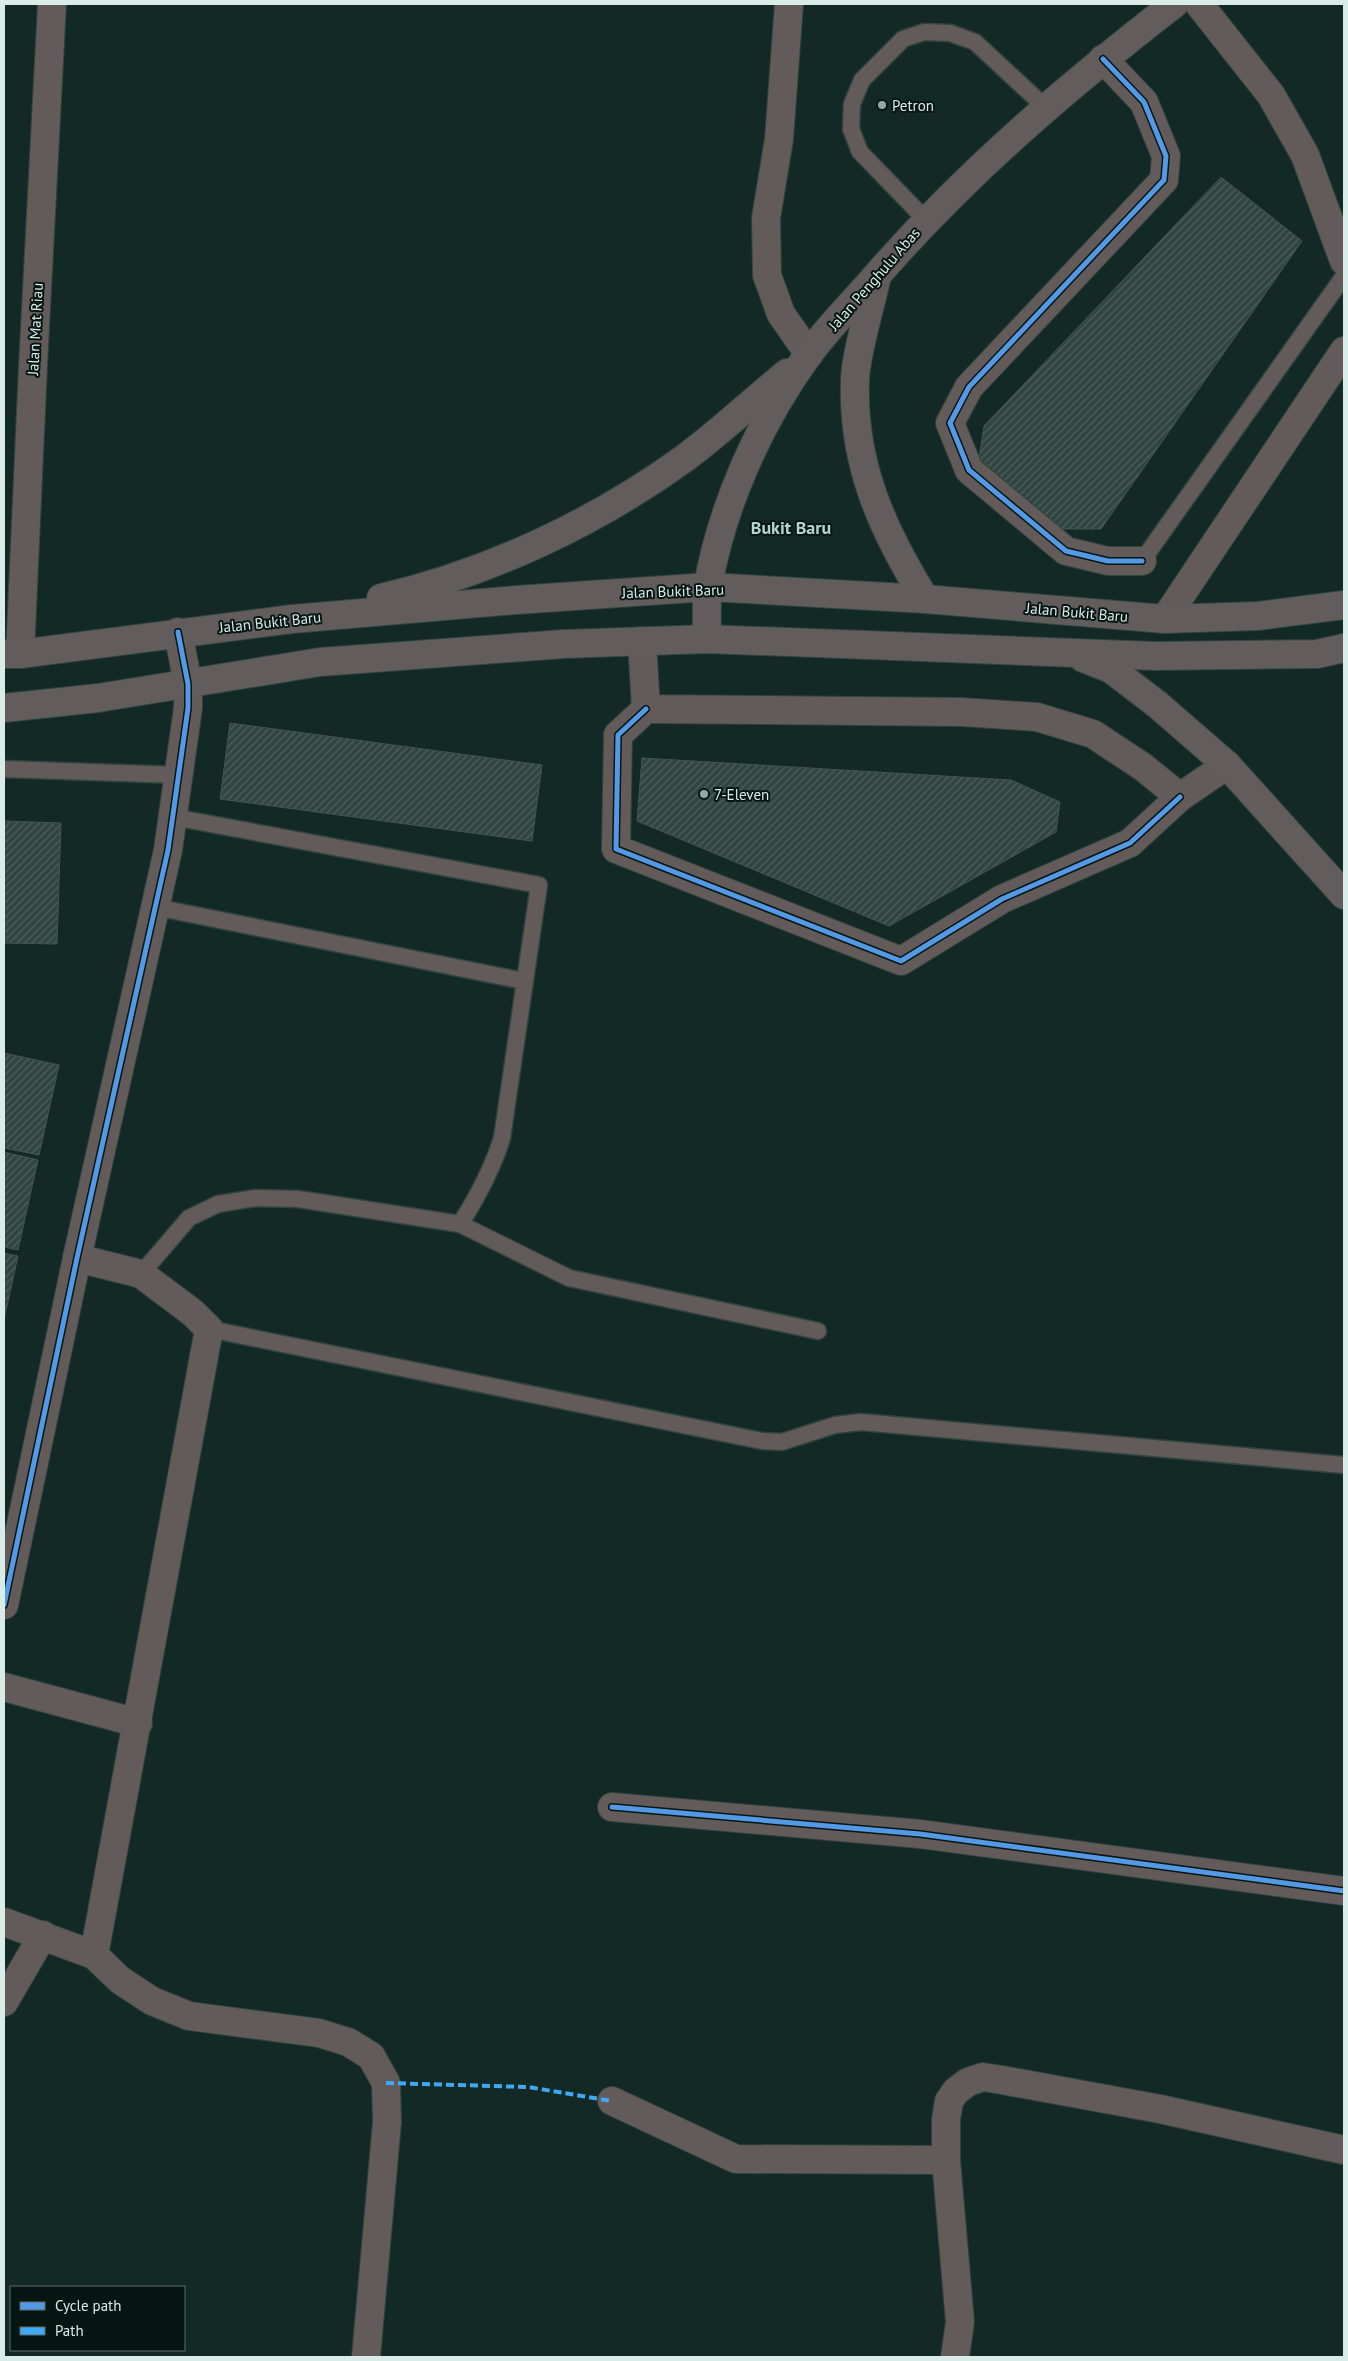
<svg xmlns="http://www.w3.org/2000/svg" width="1348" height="2361" viewBox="0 0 1348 2361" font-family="'PT Sans',sans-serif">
<defs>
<pattern id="building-hatch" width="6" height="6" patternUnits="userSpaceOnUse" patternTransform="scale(1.25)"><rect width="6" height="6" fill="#304542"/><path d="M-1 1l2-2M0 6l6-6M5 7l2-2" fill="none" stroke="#4d605d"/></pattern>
</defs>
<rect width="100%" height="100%" fill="#132926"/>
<g fill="url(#building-hatch)" stroke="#435451">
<path d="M 1221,177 L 1302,241 L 1101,529 L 1060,529 L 979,458 L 984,426 Z"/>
<path d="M 230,723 L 542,765 L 532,841 L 220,799 Z"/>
<path d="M 642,758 L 1011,780 L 1060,802 L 1056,832 L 889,926 L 637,821 Z"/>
<path d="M 4,821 L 61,823 L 57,944 L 4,943 Z"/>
<path d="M 4,1053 L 59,1065 L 39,1155 L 4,1148 Z"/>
<path d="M 4,1152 L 38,1160 L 18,1250 L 4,1247 Z"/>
<path d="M 4,1253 L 18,1256 L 4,1320 Z"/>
</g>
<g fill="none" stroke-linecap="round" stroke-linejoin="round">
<defs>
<g id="lane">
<path d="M 926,220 L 860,152 L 851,129 L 852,104 L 862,80 L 903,39 L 924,32 L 950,33 L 975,42 L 1045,107"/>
<path d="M 1142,561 L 1344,276"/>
<path d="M 4,769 L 179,775"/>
<path d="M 155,907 L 524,981"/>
<path d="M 460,1224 L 569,1278 L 818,1331"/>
<path d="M 141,1274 L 189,1218 L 218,1204 L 256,1198 L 298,1199 L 460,1224 C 478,1196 492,1170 502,1138 L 539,885 L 173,817"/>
<path d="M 209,1329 L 762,1441 L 782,1442 L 835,1425 L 861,1422 L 1344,1465"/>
</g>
<g id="street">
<path d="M 789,4 L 779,139 L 766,218 L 767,275 L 781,314 L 809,354"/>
<path d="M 1199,4 L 1271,95 L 1305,155 L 1344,261"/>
<path d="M 1103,59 L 1144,102 L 1166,156 L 1164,180 L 969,387 L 950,423 L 969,470 L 1066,551 L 1108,561 L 1142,561"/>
<path d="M 1165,619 L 1344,351"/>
<path d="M 642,641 L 646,709 L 961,712 L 1037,717 L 1093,734 L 1143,767 L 1180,797 L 1227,765"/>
<path d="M 20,654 L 33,366 L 52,4"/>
<path d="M 646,709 L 618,735 L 616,849 L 901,961 L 1002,899 L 1130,843 L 1180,797"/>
<path d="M 77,1258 L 141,1274 L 193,1313 L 209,1329 L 94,1955"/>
<path d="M 4,1605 L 77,1258 L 168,850 L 188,708 L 188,684 L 178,632"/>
<path d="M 4,1687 L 138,1723"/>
<path d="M 612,1807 L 920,1834 L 1344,1891"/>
<path d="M 4,1922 L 94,1955 L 120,1980 L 152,2001 L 189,2016 L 319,2033 L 348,2042 L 371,2056 L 386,2083 L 387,2122 L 366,2357"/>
<path d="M 4,2002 L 43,1935"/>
<path d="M 612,2101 L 736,2159 L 946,2160"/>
<path d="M 955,2357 L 960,2322 L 946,2160 L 946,2119 L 949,2101 L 956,2091 L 968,2082 L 983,2077 L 1002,2080 L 1160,2109 L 1344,2150"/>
</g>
<g id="secondary">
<path d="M 876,280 C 870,309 856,352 855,380 C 852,464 882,529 925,599"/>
<path d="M 381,598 C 489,573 595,523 685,458 C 720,432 753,401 787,373"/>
<path d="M 707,639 C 707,622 706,603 708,586 C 722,505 760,421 808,355 C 829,326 855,301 878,274 C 967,172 1067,87 1174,4"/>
<path d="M 4,654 L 20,654 L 292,619 L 516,600 L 708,587 L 925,599 L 1165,619 L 1258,616 L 1344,605"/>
<path d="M 1083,658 L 1111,669 L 1158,705 L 1227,765 L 1344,895"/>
<path d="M 4,708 L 98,698 L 320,662 L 564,644 L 707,639 L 1156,656 L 1317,654 L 1344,648"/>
</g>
</defs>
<use href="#lane" stroke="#30433f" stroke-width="19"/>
<use href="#street" stroke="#30433f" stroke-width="30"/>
<use href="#secondary" stroke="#30433f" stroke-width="30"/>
<use href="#lane" stroke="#625b5a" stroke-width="16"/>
<use href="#street" stroke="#625b5a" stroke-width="28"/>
<use href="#secondary" stroke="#625d5c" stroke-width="28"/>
<path stroke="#3fa9f5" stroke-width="4" stroke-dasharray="8 4" stroke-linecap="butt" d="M 386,2083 L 528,2087 L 612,2101"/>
<defs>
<g id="cycleway">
<path d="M 1103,59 L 1144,102 L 1166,156 L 1164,180 L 969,387 L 950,423 L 969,470 L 1066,551 L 1108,561 L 1142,561"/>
<path d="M 646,709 L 618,735 L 616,849 L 901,961 L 1002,899 L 1130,843 L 1180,797"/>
<path d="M 4,1605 L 77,1258 L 168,850 L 188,708 L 188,684 L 178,632"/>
<path d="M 612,1807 L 920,1834 L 1344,1891"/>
</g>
</defs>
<use href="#cycleway" stroke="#071613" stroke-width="8"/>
<use href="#cycleway" stroke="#5399e6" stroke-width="5"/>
</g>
<g fill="#94a8a4" stroke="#071613" stroke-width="2">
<circle cx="882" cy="105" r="5"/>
<circle cx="704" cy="794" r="5"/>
</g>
<g text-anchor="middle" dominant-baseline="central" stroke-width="4" stroke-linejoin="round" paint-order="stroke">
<g font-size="15" fill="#d9ece8" stroke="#071613" text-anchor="start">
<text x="892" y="105">Petron</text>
<text x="714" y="794">7-Eleven</text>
</g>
<g font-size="15" fill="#d9ece8" stroke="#071613">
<text transform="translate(874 279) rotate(-49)">Jalan Penghulu Abas</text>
<text transform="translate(35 329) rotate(-87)">Jalan Mat Riau</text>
<text transform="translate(673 591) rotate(-2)">Jalan Bukit Baru</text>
<text transform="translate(1077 612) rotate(5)">Jalan Bukit Baru</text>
<text transform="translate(270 622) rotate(-6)">Jalan Bukit Baru</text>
</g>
<g font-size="18" font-weight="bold" fill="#b0d7d0" stroke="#071613">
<text x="791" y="527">Bukit Baru</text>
</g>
</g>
<rect width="1348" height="2361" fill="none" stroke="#d9ece8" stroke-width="10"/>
<rect x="10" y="2286" width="175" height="65" fill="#071613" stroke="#5b6c68"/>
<rect x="20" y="2302" width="25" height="8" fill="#5399e6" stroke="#5b6c68"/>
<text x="55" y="2311" font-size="15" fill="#d9ece8">Cycle path</text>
<rect x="20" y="2327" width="25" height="8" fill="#3fa9f5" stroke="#5b6c68"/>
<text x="55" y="2336" font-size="15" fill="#d9ece8">Path</text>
</svg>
